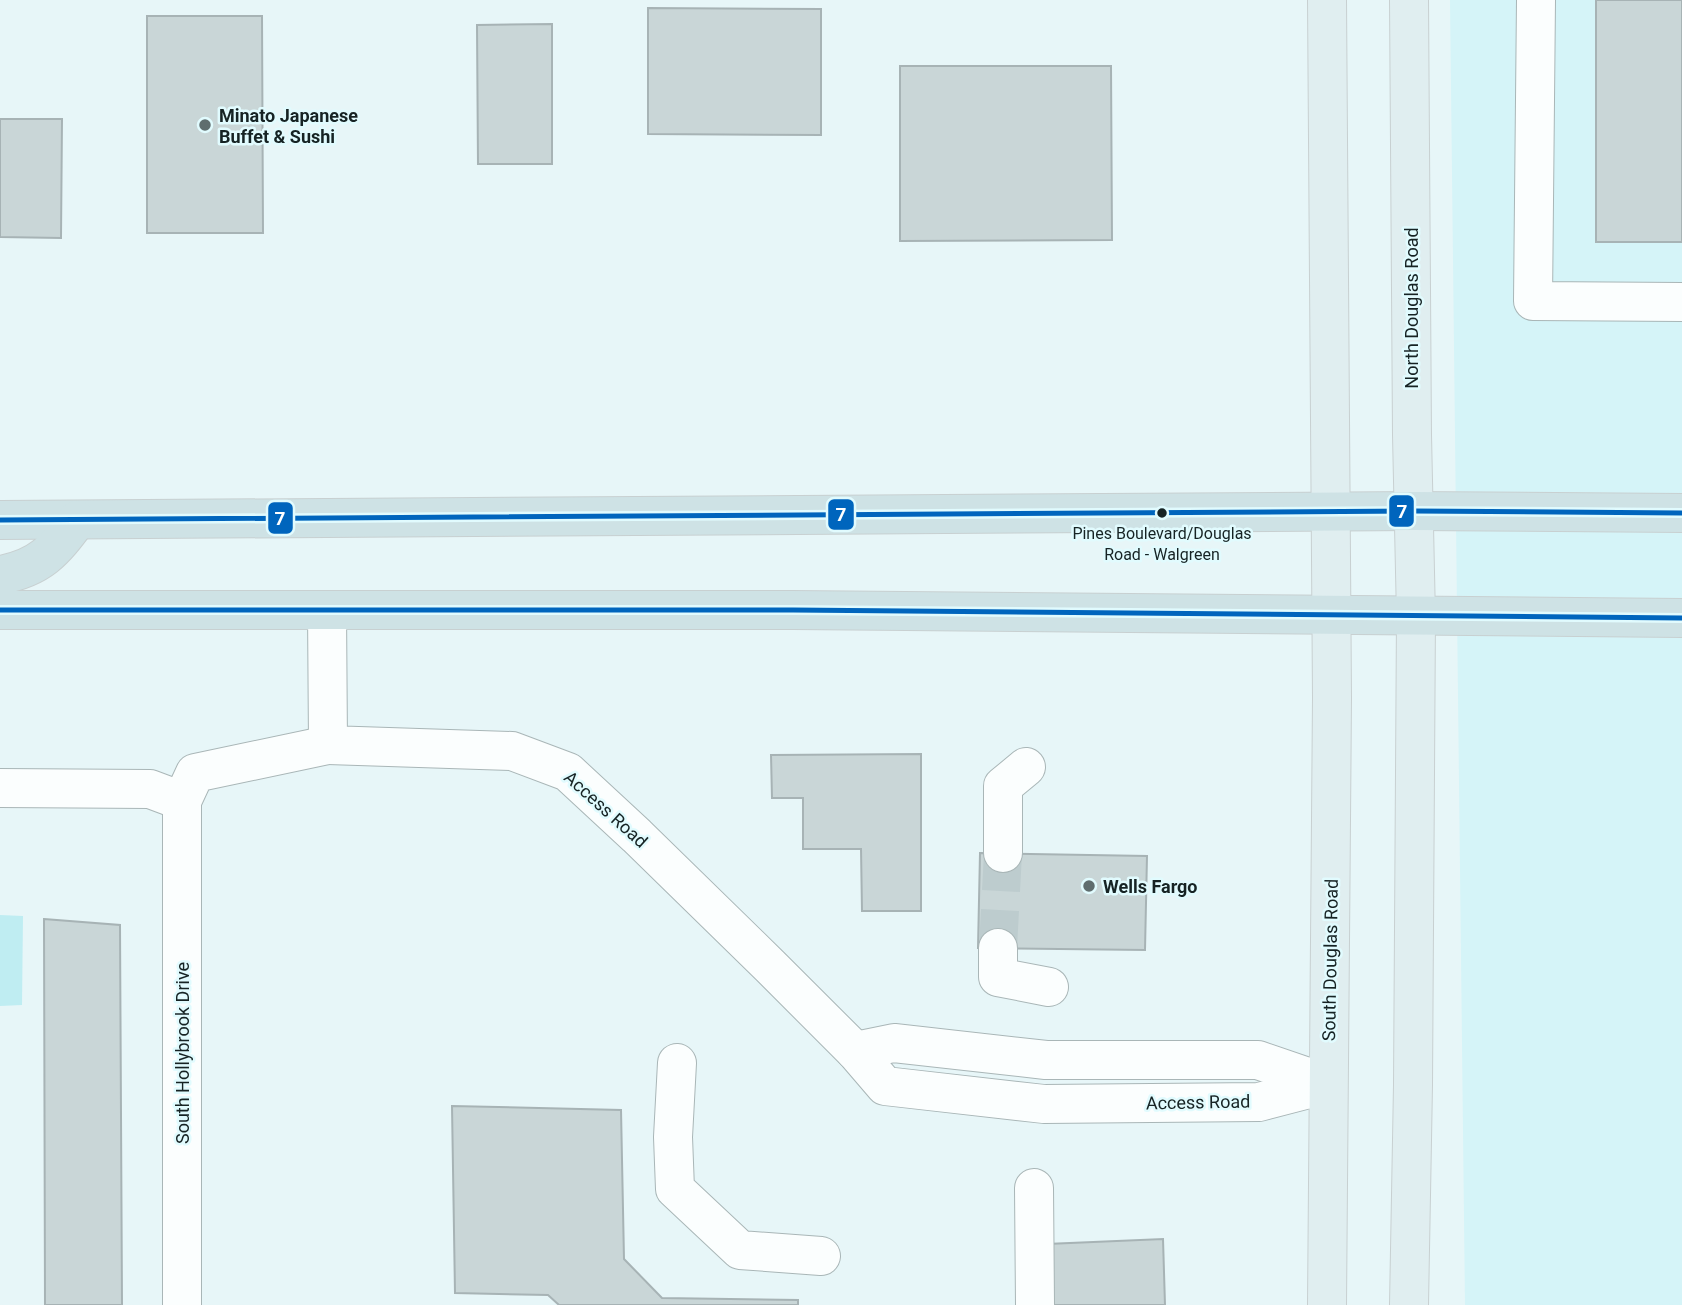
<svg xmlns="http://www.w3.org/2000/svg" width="1682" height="1305" viewBox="0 0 1682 1305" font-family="Roboto,sans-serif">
<rect width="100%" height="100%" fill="#e7f6f8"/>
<path fill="#d5f4f8" d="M 1450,0 L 1682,0 L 1682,1305 L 1465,1305 Z"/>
<path fill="#bfedf2" d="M 0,915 L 23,916 L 22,1005 L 0,1006 Z"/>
<g fill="#c9d6d7" stroke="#a7b3b5" stroke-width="2">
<rect x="1596" y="0" width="86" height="242"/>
<path d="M 648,8 L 821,9 L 821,135 L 648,134 Z"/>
<path d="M 147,16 L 262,16 L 263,233 L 147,233 Z"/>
<path d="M 552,24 L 552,164 L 478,164 L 477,25 Z"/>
<path d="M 900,66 L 1111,66 L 1112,240 L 900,241 Z"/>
<path d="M 0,119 L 62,119 L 61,238 L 0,237 Z"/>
<path d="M 921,754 L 921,911 L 862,911 L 861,849 L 803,849 L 803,798 L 772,798 L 771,755 Z"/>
<path d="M 980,853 L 1147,856 L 1145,950 L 978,948 Z"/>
<path d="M 44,919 L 120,925 L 122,1305 L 45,1305 Z"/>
<path d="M 452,1106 L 621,1110 L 624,1259 L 662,1298 L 798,1300 L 798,1305 L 559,1305 L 548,1295 L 455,1293 Z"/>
<path d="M 1163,1239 L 1165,1305 L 1050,1305 L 1047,1244 Z"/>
</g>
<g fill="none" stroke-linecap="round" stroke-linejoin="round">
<path stroke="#bdccce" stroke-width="38" stroke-dasharray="38 19" stroke-linecap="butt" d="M 998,948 L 1003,853"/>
<defs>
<g id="minor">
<path d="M 1536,0 L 1533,301 L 1682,302"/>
<path d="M 327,610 L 328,745 L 512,751 L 568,772 L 637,836 L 770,966 L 855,1051 L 885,1086 L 1044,1104 L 1259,1102 L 1328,1084"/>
<path d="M 0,788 L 150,789 L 182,801"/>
<path d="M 1003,853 L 1003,786 L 1026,767"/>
<path d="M 998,948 L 998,977 L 1049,987"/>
<path d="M 855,1051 L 894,1043 L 1046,1060 L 1258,1060 L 1328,1084"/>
<path d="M 677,1063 L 673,1137 L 675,1189 L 740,1250 L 821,1256"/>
<path d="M 1034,1188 L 1035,1305"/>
<path d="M 182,1305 L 182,801 L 195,773 L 328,745"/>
</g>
<g id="major">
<path d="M 1327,1305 L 1332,698 L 1327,0"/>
<path d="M 1409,1305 L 1413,1085 L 1416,617 L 1412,435 L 1409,0"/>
</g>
<g id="highway">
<path d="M 0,520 L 1414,511 L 1682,513"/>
<path d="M 0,575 C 40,568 54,551 77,520"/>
<path d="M 0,610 L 793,610 L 1682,618"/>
</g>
</defs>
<use href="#minor" stroke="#a9b6b7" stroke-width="40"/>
<use href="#major" stroke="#c8d0d1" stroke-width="40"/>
<use href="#highway" stroke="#c8d0d1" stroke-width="40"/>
<use href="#minor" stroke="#fbfefe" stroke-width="38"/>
<use href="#major" stroke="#e0eef0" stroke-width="38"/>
<use href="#highway" stroke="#cee2e5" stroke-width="38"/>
<defs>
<g id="bus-1">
<path d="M 0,520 L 1414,511 L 1682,513"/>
<path d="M 0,610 L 793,610 L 1682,618"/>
</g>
</defs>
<use href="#bus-1" stroke="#e1fbfe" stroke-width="10"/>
<use href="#bus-1" stroke="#0065bd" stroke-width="5"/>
</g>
<g fill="#5f6d6e" stroke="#e1fbfe" stroke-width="2.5">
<circle cx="205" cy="125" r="7"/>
<circle cx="1089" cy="886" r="7"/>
</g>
<circle fill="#162324" stroke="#e1fbfe" stroke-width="2.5" cx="1162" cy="513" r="6"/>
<g text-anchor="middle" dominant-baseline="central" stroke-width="5" stroke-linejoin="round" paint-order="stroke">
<g font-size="16" fill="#162324" stroke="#e1fbfe">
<text x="1162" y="533">Pines Boulevard/Douglas<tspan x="1162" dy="21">Road - Walgreen</tspan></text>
</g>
<g font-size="18" font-weight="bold" fill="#162324" stroke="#e1fbfe" text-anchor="start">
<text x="219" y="115">Minato Japanese<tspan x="219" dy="21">Buffet &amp; Sushi</tspan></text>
<text x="1103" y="886">Wells Fargo</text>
</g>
<g font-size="18" fill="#162324" stroke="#e1fbfe">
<text transform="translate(1411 308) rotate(-90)">North Douglas Road</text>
<text transform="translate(606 809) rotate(42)">Access Road</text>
<text transform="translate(1330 960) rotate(-89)">South Douglas Road</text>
<text transform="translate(182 1053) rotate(-90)">South Hollybrook Drive</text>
<text transform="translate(1198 1102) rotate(-1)">Access Road</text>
</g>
</g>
<g stroke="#e1fbfe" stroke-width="2.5">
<rect x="1388" y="494" width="27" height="34" rx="7" fill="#0065bd"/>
<rect x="827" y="498" width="28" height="33" rx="7" fill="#0065bd"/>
<rect x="267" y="501" width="27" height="34" rx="7" fill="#0065bd"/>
</g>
<g font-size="19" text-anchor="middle" font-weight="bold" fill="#fff">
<text x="1402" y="518">7</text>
<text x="841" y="521">7</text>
<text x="280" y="525">7</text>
</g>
</svg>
